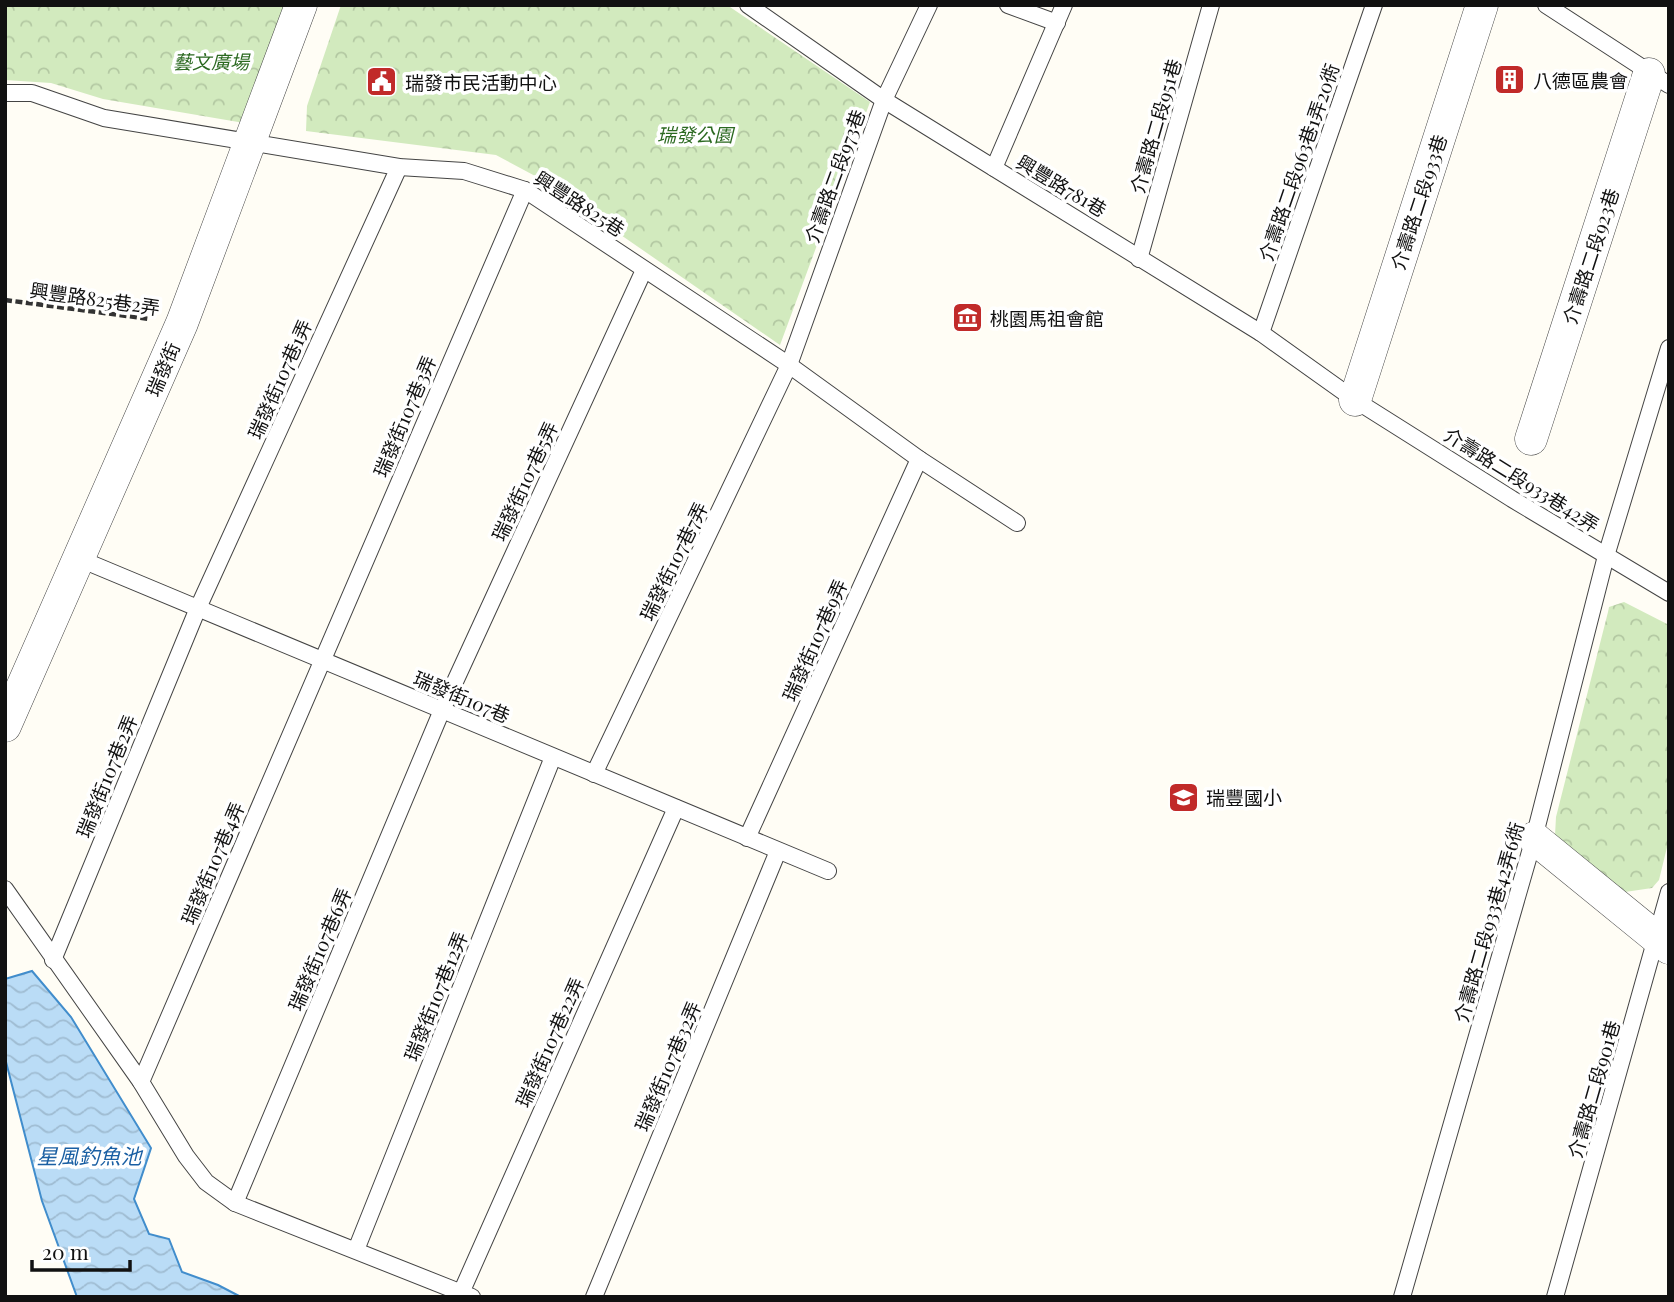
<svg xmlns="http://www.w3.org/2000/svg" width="1674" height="1302" viewBox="0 0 1674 1302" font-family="'Playfair Display','Noto Sans TC',serif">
<defs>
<pattern id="park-crowns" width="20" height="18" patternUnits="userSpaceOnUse" patternTransform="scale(1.75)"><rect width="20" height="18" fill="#d2eabe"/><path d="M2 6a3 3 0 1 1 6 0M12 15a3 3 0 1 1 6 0" fill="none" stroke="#b3c8a2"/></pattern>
<pattern id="water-waves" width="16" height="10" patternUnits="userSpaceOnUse" patternTransform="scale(1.75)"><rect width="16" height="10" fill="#badcf6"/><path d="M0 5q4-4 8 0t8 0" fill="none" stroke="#9fbcd2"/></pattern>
</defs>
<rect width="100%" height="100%" fill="#fffdf5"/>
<g fill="url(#park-crowns)">
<path d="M 5,5 L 290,5 L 250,124 L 103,99 L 51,83 L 5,80 Z"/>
<path d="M 341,5 L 727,5 L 870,102 L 780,345 L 537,177 L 496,155 L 306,131 L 307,106 Z"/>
<path d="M 1624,602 L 1669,625 L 1669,839 L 1659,880 L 1652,888 L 1625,892 L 1555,835 L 1556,817 L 1608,612 L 1609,607 Z"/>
</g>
<path fill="url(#water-waves)" stroke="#418dcc" stroke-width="2" d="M 32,971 L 71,1017 L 151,1148 L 134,1199 L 149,1234 L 169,1239 L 182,1272 L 218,1285 L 241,1297 L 77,1297 L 42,1201 L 5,1058 L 5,979 Z"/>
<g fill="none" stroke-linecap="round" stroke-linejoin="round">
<defs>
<g id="service">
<path d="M 748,5 L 884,100 L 1261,333 L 1355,400 L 1512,499 L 1669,593"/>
<path d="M 1008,5 L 1057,23"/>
<path d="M 1546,5 L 1669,85"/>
<path d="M 5,93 L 32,93 L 104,118 L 399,167 L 464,171 L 525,190 L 789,365 L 919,459 L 1017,523"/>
<path d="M 994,168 L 1064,5"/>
<path d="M 1139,259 L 1211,5"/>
<path d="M 1261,333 L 1374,5"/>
<path d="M 80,559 L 828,871"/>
<path d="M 594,774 L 789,365 L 884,100 L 929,5"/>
<path d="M 747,838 L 919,459"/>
<path d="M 5,889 L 141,1082 L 186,1156 L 206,1182 L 235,1203 L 472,1297"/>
<path d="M 53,960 L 198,608 L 399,167"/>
<path d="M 141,1082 L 525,190"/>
<path d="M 235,1203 L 442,710 L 644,270"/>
<path d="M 356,1250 L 553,757"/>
<path d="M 461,1293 L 676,808"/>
<path d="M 594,1297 L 778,851"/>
<path d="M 1402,1297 L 1534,838 L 1606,556 L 1669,348"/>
<path d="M 1555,1297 L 1669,892"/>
</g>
<g id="minor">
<path d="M 1355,400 L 1482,5"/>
<path d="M 1531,439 L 1649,74"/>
<path d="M 5,726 L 182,323 L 301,5"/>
<path d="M 1534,838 L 1669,948"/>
</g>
</defs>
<use href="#service" stroke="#444" stroke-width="18"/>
<use href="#minor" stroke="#444" stroke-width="33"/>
<path stroke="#333" stroke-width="4.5" stroke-dasharray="7 3.5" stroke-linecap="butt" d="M 5,300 L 150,319"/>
<use href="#service" stroke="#fff" stroke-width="16"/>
<use href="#minor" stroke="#fff" stroke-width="32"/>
</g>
<defs>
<symbol id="building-square" viewBox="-11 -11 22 22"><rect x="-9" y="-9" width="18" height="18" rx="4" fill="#c12a29" stroke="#fff"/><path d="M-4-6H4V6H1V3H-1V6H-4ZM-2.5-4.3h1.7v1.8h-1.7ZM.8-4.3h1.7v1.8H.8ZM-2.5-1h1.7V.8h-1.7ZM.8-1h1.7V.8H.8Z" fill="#fff"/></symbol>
<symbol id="civic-square" viewBox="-11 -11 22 22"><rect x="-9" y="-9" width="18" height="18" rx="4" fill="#c12a29" stroke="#fff"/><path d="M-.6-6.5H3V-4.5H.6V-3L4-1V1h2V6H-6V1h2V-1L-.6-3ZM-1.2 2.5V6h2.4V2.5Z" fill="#fff"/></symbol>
<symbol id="museum-square" viewBox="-11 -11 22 22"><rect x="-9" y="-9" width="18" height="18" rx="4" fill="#c12a29" stroke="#fff"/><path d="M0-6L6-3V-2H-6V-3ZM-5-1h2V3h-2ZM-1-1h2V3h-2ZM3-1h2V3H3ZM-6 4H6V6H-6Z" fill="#fff"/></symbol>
<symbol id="school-square" viewBox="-11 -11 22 22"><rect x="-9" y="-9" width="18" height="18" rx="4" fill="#c12a29" stroke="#fff"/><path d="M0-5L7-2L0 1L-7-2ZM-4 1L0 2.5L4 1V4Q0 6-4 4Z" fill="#fff"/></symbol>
</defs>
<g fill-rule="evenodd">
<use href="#building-square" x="1492" y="62" width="35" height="35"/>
<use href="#civic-square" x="364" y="64" width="35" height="35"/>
<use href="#museum-square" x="950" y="300" width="35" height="35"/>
<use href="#school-square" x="1166" y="780" width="35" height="35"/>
</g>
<g text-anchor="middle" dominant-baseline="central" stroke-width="7" stroke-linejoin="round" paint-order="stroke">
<g font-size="19" font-style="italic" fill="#2b6920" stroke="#fff">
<text x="211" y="61">藝文廣場</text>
<text x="695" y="134">瑞發公園</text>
</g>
<g font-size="19" fill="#111" stroke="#fff" text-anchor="start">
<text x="1533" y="80">八德區農會</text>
<text x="405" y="82">瑞發市民活動中心</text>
<text x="990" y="318">桃園馬祖會館</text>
<text x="1206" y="797">瑞豐國小</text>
</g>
<g font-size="19" fill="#111" stroke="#fff">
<text transform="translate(1155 126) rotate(-74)">介壽路二段951巷</text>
<text transform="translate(1298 162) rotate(-71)">介壽路二段963巷1弄20衖</text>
<text transform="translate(834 176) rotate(-70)">介壽路二段973巷</text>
<text transform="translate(1062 185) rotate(31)">興豐路781巷</text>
<text transform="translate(1418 202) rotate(-72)">介壽路二段933巷</text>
<text transform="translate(580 203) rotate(33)">興豐路825巷</text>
<text transform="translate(1590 256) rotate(-72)">介壽路二段923巷</text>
<text transform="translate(95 298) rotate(8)">興豐路825巷2弄</text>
<text transform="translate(162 369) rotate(-67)">瑞發街</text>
<text transform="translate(279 379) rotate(-66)">瑞發街107巷1弄</text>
<text transform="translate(404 416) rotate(-67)">瑞發街107巷3弄</text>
<text transform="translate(1522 479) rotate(32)">介壽路二段933巷42弄</text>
<text transform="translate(524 481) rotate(-65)">瑞發街107巷5弄</text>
<text transform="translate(673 561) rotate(-64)">瑞發街107巷7弄</text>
<text transform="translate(814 640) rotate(-66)">瑞發街107巷9弄</text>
<text transform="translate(462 696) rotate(23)">瑞發街107巷</text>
<text transform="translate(106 776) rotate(-68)">瑞發街107巷2弄</text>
<text transform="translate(212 863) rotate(-67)">瑞發街107巷4弄</text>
<text transform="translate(1488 922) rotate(-74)">介壽路二段933巷42弄6衖</text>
<text transform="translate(319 949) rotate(-67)">瑞發街107巷6弄</text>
<text transform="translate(435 996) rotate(-68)">瑞發街107巷12弄</text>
<text transform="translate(549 1042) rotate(-66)">瑞發街107巷22弄</text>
<text transform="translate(667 1066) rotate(-67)">瑞發街107巷32弄</text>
<text transform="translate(1593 1089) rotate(-74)">介壽路二段901巷</text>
</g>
<g font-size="21" font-style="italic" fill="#1a5fa3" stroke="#fff">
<text x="89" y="1155">星風釣魚池</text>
</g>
</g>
<rect width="1674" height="1302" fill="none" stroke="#111111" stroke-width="14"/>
<path d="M32 1260v10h98v-10" fill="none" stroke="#111111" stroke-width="3.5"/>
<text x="42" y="1260" font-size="21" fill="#111111" stroke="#ffffff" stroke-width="5" paint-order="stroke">20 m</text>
</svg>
